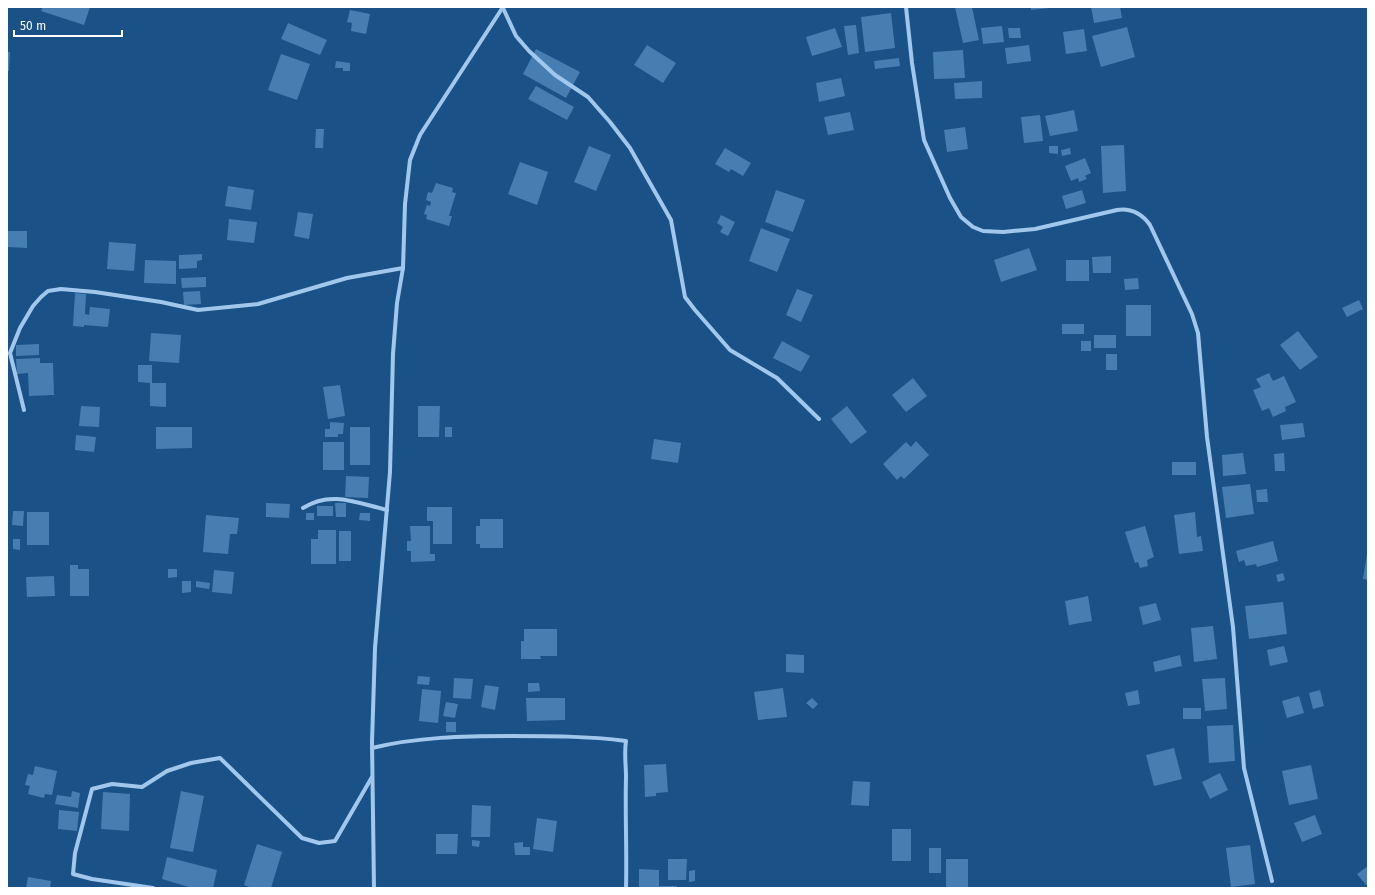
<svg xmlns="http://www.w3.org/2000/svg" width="1375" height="895" viewBox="0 0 1375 895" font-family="'Fira Sans',sans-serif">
<rect width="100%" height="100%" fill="#1a5186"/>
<g fill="#477eb1">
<path d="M 43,7 L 90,7 L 84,25 L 41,11 Z"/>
<path d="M 955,7 L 972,7 L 979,40 L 963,43 Z"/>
<path d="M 1031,7 L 1050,7 L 1050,8 L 1031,10 Z"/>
<path d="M 1091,7 L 1120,7 L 1122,18 L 1094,23 Z"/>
<path d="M 350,10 L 370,14 L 366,34 L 351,31 L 352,23 L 347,22 Z"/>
<path d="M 891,13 L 895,48 L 865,52 L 861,17 Z"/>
<path d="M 288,23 L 327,40 L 320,55 L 281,39 Z"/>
<path d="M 856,25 L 859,53 L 848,55 L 844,26 Z"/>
<path d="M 1002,26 L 1004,42 L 983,44 L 981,28 Z"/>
<path d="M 1127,27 L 1135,57 L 1101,67 L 1092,36 Z"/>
<path d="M 835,28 L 842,47 L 812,56 L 806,37 Z"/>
<path d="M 1008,28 L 1020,28 L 1021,38 L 1009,38 Z"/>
<path d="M 1084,29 L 1087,51 L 1066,54 L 1063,32 Z"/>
<path d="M 647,45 L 676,63 L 663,83 L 634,65 Z"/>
<path d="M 1029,45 L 1031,61 L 1007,64 L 1005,48 Z"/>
<path d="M 536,49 L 580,72 L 566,98 L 523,74 Z"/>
<path d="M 963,50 L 965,78 L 934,79 L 933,52 Z"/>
<path d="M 7,52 L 10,52 L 9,71 L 7,71 Z"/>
<path d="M 281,54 L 310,64 L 297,100 L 268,90 Z"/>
<path d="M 899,58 L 900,66 L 875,69 L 874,61 Z"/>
<path d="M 336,61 L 350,63 L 350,71 L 343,71 L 343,68 L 335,68 Z"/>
<path d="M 841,78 L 845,96 L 819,102 L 816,83 Z"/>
<path d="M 982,81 L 982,98 L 955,99 L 954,83 Z"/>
<path d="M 536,86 L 574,107 L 567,120 L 528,99 Z"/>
<path d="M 1074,110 L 1078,131 L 1050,136 L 1045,116 Z"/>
<path d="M 850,112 L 854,130 L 828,135 L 824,117 Z"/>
<path d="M 1040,115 L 1043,141 L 1024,143 L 1021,117 Z"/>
<path d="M 965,127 L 968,149 L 947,152 L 944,130 Z"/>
<path d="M 316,129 L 324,129 L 323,148 L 315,148 Z"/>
<path d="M 1124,145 L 1126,191 L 1103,193 L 1101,146 Z"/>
<path d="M 589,146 L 611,155 L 596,191 L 574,182 Z"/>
<path d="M 1049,146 L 1058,146 L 1058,154 L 1049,153 Z"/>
<path d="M 725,148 L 751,163 L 743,176 L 731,169 L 729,172 L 715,164 Z"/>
<path d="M 1070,148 L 1071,154 L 1062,156 L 1061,150 Z"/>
<path d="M 1085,158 L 1091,173 L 1085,176 L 1087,179 L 1079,182 L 1078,178 L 1071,181 L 1065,166 Z"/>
<path d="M 520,162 L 548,172 L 537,205 L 508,194 Z"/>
<path d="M 436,183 L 453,188 L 452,192 L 456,193 L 449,216 L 452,216 L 449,226 L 426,219 L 427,215 L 424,214 L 427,205 L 430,206 L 431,202 L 426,200 L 428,192 L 432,193 Z"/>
<path d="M 228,186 L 254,190 L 251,210 L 225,206 Z"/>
<path d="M 776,190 L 805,200 L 793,232 L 765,222 Z"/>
<path d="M 1082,190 L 1086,203 L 1066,209 L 1062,196 Z"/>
<path d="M 298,212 L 313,214 L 309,239 L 294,236 Z"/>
<path d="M 721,215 L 735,222 L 728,236 L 720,232 L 723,227 L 717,223 Z"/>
<path d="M 229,219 L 257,222 L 254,243 L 227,240 Z"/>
<path d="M 761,228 L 790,239 L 777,272 L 749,261 Z"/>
<path d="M 7,231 L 27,231 L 27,248 L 7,247 Z"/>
<path d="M 109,242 L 136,244 L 134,271 L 107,269 Z"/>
<path d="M 1029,248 L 1037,270 L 1001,282 L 994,260 Z"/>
<path d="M 202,254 L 202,260 L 197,261 L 197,268 L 179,269 L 179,255 Z"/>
<path d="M 1111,256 L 1111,273 L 1093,273 L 1092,257 Z"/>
<path d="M 145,260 L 176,261 L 176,284 L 144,283 Z"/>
<rect x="1066" y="260" width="23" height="21"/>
<path d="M 206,277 L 206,287 L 182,288 L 181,278 Z"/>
<path d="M 1138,278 L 1139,289 L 1125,290 L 1124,279 Z"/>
<path d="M 797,289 L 813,295 L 801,322 L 786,315 Z"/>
<path d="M 200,291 L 201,304 L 184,305 L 183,292 Z"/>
<path d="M 75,293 L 86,294 L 85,314 L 89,315 L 90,307 L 110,309 L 108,327 L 84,325 L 84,327 L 73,326 Z"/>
<path d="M 1359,300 L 1363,309 L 1347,317 L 1342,308 Z"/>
<rect x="1126" y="305" width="25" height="31"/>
<rect x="1062" y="324" width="22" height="10"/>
<path d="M 1298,331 L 1318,357 L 1300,370 L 1280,345 Z"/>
<path d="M 151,333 L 181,335 L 179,363 L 149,361 Z"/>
<rect x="1094" y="335" width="22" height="13"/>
<path d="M 782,341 L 810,356 L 801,372 L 773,358 Z"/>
<rect x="1081" y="341" width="10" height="10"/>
<path d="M 39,344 L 39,355 L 16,356 L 16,345 Z"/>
<rect x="1106" y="354" width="11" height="16"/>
<path d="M 40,358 L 40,363 L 53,363 L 54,395 L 29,396 L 28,373 L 17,374 L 16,359 Z"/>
<path d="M 138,365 L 152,365 L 152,383 L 166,383 L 166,407 L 150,406 L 150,383 L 138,382 Z"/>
<path d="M 1269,373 L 1273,381 L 1284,376 L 1296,402 L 1285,407 L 1286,411 L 1273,417 L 1269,408 L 1262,411 L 1253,390 L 1261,387 L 1256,379 Z"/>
<path d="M 913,378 L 927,396 L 906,412 L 892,395 Z"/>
<path d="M 340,385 L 345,416 L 328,419 L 323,387 Z"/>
<path d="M 81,406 L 100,407 L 99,427 L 79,426 Z"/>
<path d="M 418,406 L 440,406 L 439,437 L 418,437 Z"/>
<path d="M 847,406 L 867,432 L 851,444 L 831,419 Z"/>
<path d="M 330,422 L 344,423 L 343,434 L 338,434 L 338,437 L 325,437 L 325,429 L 330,429 Z"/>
<path d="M 1303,423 L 1305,437 L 1282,440 L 1280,425 Z"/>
<path d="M 156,427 L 192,427 L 192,448 L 156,449 Z"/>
<rect x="350" y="427" width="20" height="38"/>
<rect x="445" y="427" width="7" height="10"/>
<path d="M 76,435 L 96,437 L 94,452 L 75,450 Z"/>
<path d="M 654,439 L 681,443 L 678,463 L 651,459 Z"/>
<path d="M 916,441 L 929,455 L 904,479 L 901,476 L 897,480 L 883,464 L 906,442 L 911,447 Z"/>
<rect x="323" y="442" width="21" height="28"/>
<path d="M 1243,453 L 1246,474 L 1223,476 L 1222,455 Z"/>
<path d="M 1284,453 L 1285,471 L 1275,471 L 1274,454 Z"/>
<rect x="1172" y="462" width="24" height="13"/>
<path d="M 346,476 L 369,477 L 368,498 L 345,497 Z"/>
<path d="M 1250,484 L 1254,514 L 1226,518 L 1222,487 Z"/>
<path d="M 1267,489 L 1268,502 L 1257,502 L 1256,490 Z"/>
<path d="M 266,503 L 290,504 L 289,518 L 266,517 Z"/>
<path d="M 335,503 L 346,503 L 346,517 L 336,517 Z"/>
<rect x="317" y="506" width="16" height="10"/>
<path d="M 427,507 L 452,507 L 452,544 L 433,544 L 433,521 L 427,521 Z"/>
<path d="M 13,511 L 24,511 L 23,526 L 12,525 Z"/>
<rect x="27" y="512" width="22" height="33"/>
<path d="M 1195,512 L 1197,537 L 1201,536 L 1203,551 L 1179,554 L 1174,515 Z"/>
<rect x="306" y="513" width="8" height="7"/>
<path d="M 360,513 L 370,513 L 370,521 L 359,520 Z"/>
<path d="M 206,515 L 239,518 L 237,534 L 230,534 L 228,554 L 203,552 Z"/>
<path d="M 480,519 L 503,519 L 503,548 L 480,548 L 480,544 L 476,544 L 476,526 L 480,526 Z"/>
<path d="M 410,526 L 430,526 L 430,554 L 435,554 L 435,561 L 411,562 L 411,551 L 407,551 L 407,541 L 411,541 Z"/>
<path d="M 1145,526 L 1154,557 L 1147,560 L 1148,566 L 1140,568 L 1138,562 L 1135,563 L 1125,532 Z"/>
<path d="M 318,530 L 336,530 L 336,564 L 311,564 L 311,539 L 318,539 Z"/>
<rect x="339" y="531" width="12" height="30"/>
<path d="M 13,539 L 20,539 L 20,550 L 13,549 Z"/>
<path d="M 1273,541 L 1278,561 L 1257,567 L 1256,564 L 1246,566 L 1244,560 L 1239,562 L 1236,551 Z"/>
<path d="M 1367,554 L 1368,554 L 1368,580 L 1363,579 Z"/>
<path d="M 70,565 L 78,565 L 78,569 L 89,569 L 89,596 L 70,596 Z"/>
<path d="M 168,569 L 177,569 L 177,577 L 168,578 Z"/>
<path d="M 214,570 L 234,572 L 232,594 L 212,592 Z"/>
<path d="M 1283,573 L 1285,580 L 1278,582 L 1276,575 Z"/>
<path d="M 54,576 L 55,596 L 27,597 L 26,577 Z"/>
<path d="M 182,581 L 191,581 L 191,592 L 182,593 Z"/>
<path d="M 196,581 L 210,583 L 209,589 L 196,587 Z"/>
<path d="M 1088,596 L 1092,621 L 1069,625 L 1065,601 Z"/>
<path d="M 1283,602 L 1287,634 L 1249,639 L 1245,606 Z"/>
<path d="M 1156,603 L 1161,620 L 1143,625 L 1139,607 Z"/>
<path d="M 1213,626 L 1217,659 L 1194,662 L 1191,628 Z"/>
<path d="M 524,629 L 557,629 L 557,656 L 540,656 L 541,659 L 521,659 L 521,641 L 524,641 Z"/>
<path d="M 1284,646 L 1288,662 L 1270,666 L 1267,650 Z"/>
<path d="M 786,654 L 804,655 L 804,673 L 786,672 Z"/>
<path d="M 1180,655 L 1182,666 L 1155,672 L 1153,662 Z"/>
<path d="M 418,676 L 430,677 L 429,685 L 417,684 Z"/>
<path d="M 454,678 L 473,679 L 471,699 L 453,698 Z"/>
<path d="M 1225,678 L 1227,709 L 1205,711 L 1202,679 Z"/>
<path d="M 528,683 L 539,683 L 540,691 L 528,692 Z"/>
<path d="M 485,685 L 499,687 L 495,710 L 481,707 Z"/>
<path d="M 783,688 L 787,717 L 758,720 L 754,692 Z"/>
<path d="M 422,689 L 441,691 L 438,723 L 419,721 Z"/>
<path d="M 1138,690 L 1140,704 L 1128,706 L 1125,693 Z"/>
<path d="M 1320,690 L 1324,706 L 1313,709 L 1309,693 Z"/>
<path d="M 1299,696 L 1304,713 L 1287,718 L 1282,701 Z"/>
<path d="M 526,698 L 565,698 L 565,720 L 527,721 Z"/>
<path d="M 812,698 L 818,704 L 813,709 L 806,703 Z"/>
<path d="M 446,702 L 458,704 L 455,718 L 443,716 Z"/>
<rect x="1183" y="708" width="18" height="11"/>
<rect x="446" y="722" width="10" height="10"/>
<path d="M 1233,725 L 1235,761 L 1209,763 L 1207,726 Z"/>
<path d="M 1174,748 L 1182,779 L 1154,786 L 1146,755 Z"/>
<path d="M 666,764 L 668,792 L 656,793 L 656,796 L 645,797 L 644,765 Z"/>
<path d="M 1311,765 L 1318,799 L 1289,805 L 1282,771 Z"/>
<path d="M 35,766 L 57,771 L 52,795 L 45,794 L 44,798 L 28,794 L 30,786 L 25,785 L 28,774 L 33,775 Z"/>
<path d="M 1220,773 L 1228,790 L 1210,799 L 1202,782 Z"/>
<path d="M 853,781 L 870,782 L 869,806 L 851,805 Z"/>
<path d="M 72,791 L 80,793 L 78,808 L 55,804 L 57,795 L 71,797 Z"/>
<path d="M 181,791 L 204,796 L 193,852 L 170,848 Z"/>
<path d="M 103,792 L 130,794 L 129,831 L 101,829 Z"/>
<path d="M 472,805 L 491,806 L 490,837 L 471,837 Z"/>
<path d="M 59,810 L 79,812 L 77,831 L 58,829 Z"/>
<path d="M 1315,815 L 1322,834 L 1302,842 L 1294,823 Z"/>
<path d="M 537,818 L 557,821 L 553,852 L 533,849 Z"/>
<rect x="892" y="829" width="19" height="32"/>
<path d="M 436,834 L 458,834 L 457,854 L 436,854 Z"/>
<path d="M 472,840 L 480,841 L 479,847 L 472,846 Z"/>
<path d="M 523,842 L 523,847 L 530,847 L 530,855 L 515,855 L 514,843 Z"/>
<path d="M 257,844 L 282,852 L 271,888 L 252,888 L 244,885 Z"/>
<path d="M 1250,845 L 1255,884 L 1231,887 L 1226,848 Z"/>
<rect x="929" y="848" width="12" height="25"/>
<path d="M 167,857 L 217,870 L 213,888 L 192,888 L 162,879 Z"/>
<path d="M 668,859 L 687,859 L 686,880 L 668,880 Z"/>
<rect x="946" y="859" width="22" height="29"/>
<path d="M 1368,866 L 1368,887 L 1357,874 Z"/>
<path d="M 639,869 L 659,870 L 659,886 L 677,886 L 677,888 L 639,888 Z"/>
<path d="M 695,870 L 695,881 L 689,882 L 689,871 Z"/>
<path d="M 28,877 L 51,881 L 50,888 L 26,888 Z"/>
</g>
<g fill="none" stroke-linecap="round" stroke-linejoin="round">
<g stroke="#a1c8ec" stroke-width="4">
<path d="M 906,7 L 912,63 L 924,140 L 950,198 L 961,217 L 973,227 L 983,231 L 1003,232 L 1035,229 L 1117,210 C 1131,208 1142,214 1150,225 L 1192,314 L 1198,333 L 1207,437 L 1233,627 L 1244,768 L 1272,881"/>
<path d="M 503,8 L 516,36 L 529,51 L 555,75 L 588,97 L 610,122 L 630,148 L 671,220 L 685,297 L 695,310 L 730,350 L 777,378 L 819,419"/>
<path d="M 24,410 L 10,353 L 20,328 L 33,306 L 41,297 L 48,291 L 61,289 L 95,292 L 161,302 L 198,310 L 258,304 L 347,278 L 403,268"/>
<path d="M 303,508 C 331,490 357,503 387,510"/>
<path d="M 372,748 C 417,737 464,736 510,736 C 549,736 587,736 626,741 C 624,753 626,765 626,777 C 625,814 627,851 626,888"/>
<path d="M 153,888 L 92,879 L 73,874 L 75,853 L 92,789 L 112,784 L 142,787 L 167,771 L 191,763 L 220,758 L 302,838 L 319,843 L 335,841 L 372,777"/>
<path d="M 374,888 L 372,742 L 375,648 L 390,472 L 393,354 L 397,303 L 403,268 L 405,204 L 410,160 L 420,135 L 503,7"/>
</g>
</g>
<rect width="1375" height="895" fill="none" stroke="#ffffff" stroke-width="16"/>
<path d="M14 30v6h108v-6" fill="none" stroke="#ffffff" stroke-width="2"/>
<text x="20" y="30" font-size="12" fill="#ffffff" stroke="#1a5186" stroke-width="3" paint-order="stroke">50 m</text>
</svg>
